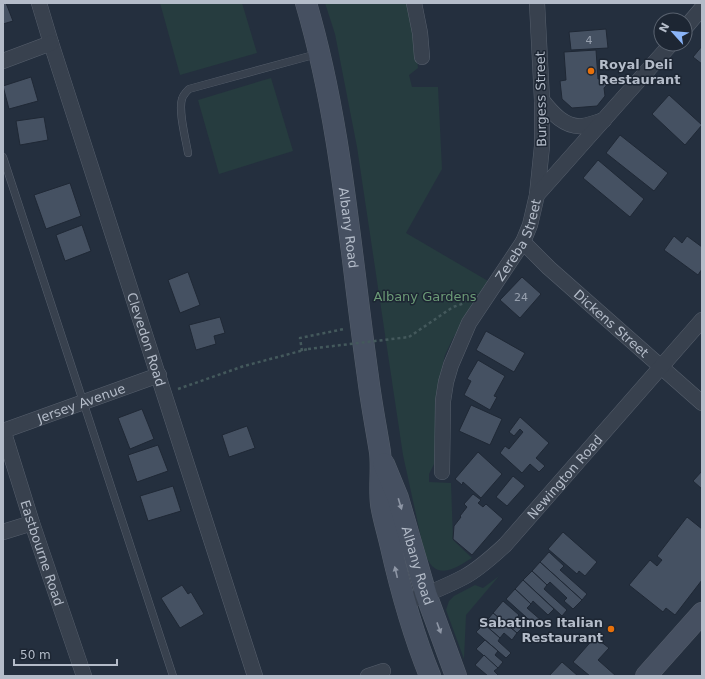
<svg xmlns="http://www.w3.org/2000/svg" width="705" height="679" viewBox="0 0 705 679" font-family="'DejaVu Sans',sans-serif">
<rect width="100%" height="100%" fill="#242f3e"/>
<g fill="#263c3f">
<path d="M 160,3 L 242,3 L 257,53 L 180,75 Z"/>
<path d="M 325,3 L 408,3 L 413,26 L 418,68 L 409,75 L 412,87 L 438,87 L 442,169 L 406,233 L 488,281 L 452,340 L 445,355 L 437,389 L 435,410 L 436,460 L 429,474 L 429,482 L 451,483 L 453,540 L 472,558 C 461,564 445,578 432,566 C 429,563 428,559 425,556 L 403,455 L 357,147 L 335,34 Z"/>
<path d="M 271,78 L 293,151 L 219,174 L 198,100 Z"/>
<path d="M 499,576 L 466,615 L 464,659 L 446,610 L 449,601 L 454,596 L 475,585 L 483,588 Z"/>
</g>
<g fill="#455162" stroke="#1f2835">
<path d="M 3,3 L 6,3 L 13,21 L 3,24 Z"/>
<path d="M 606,29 L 608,48 L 571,50 L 569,32 Z"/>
<path d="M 702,46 L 702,64 L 693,57 Z"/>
<path d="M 596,50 L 598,79 L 610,78 L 612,80 L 604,88 L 605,96 L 597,106 L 572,108 L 562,99 L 560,81 L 566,80 L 564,52 Z"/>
<path d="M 31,77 L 38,101 L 9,109 L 3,86 Z"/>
<path d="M 669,95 L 702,125 L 685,145 L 652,114 Z"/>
<path d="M 44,117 L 48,140 L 20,145 L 16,121 Z"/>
<path d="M 620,135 L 668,173 L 654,191 L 606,153 Z"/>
<path d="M 598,160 L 644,199 L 630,217 L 583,178 Z"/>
<path d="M 70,183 L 81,216 L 46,229 L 34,195 Z"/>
<path d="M 82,225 L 91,251 L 65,261 L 56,235 Z"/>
<path d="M 674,236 L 682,243 L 687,236 L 702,247 L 702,269 L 698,275 L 664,250 Z"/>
<path d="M 188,272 L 200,305 L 180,313 L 168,280 Z"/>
<path d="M 522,277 L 541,294 L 520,318 L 500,300 Z"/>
<path d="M 220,317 L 225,333 L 214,336 L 216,344 L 196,350 L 189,325 Z"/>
<path d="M 486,331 L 525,353 L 514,372 L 476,350 Z"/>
<path d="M 478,360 L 505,376 L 494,396 L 497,397 L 490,410 L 464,395 L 471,381 L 467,379 Z"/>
<path d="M 471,405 L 502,419 L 490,445 L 459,431 Z"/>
<path d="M 142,409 L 154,439 L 130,449 L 118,418 Z"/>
<path d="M 520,417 L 549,443 L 536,458 L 545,466 L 539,472 L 530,464 L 522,473 L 500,453 L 505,446 L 509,449 L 523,432 L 520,429 L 514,436 L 509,432 Z"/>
<path d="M 247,426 L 255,448 L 229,457 L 222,435 Z"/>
<path d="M 158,445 L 168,471 L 137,482 L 128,455 Z"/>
<path d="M 478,452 L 502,474 L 481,498 L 463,482 L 462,485 L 455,479 Z"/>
<path d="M 702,471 L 702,489 L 693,481 Z"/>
<path d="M 513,476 L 525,486 L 507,506 L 496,497 Z"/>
<path d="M 173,486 L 181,511 L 148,521 L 140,496 Z"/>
<path d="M 473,494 L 481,500 L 478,503 L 483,507 L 486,504 L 503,519 L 472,555 L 453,539 L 454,526 L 461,517 L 460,516 L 467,507 L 464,504 Z"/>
<path d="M 687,517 L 702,529 L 702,580 L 675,615 L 666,608 L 663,612 L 629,585 L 650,560 L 657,566 L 662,560 L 657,556 Z"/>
<path d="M 563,532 L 597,562 L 585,576 L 579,571 L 577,574 L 548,549 Z"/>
<path d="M 549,552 L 564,566 L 560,570 L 587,594 L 582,600 L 540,562 Z"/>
<path d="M 540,562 L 582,600 L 573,609 L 564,601 L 567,598 L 550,582 L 547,585 L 532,571 Z"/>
<path d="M 532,571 L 547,585 L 544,589 L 567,610 L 562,616 L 523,580 Z"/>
<path d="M 523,580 L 554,609 L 548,615 L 533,601 L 531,604 L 515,589 Z"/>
<path d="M 182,585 L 188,594 L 191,592 L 204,614 L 180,628 L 161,598 Z"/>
<path d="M 515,589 L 531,604 L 527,608 L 542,621 L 537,627 L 506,599 Z"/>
<path d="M 503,601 L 519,615 L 514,621 L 522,628 L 517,633 L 493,613 Z"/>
<path d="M 493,613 L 517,633 L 512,640 L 504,633 L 500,638 L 484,624 Z"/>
<path d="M 484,624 L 500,638 L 498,641 L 511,653 L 506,658 L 476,632 Z"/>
<path d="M 595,637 L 609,648 L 598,660 L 616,676 L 590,676 L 573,662 Z"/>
<path d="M 485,640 L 498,651 L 495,655 L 503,662 L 498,668 L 476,649 Z"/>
<path d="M 484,655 L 498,668 L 494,671 L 499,676 L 488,676 L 475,665 Z"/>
<path d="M 562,662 L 578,676 L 549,676 Z"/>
</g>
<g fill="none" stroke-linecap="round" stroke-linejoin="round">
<defs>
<g id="lane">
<path d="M 188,153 C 186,140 178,111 182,99 C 183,95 186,92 189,89 L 317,54"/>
<path d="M 3,157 L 173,676"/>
</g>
<g id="street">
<path id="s1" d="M 39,3 L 51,43 L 255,676"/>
<path d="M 414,3 L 420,33 L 422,57"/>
<path d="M 685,28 L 702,8"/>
<path d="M 3,61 L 51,43"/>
<path d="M 542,100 C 552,113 565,128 583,126 C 590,125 597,122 604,120"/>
<path d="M 537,195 L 542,146 L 542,100 L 537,3"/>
<path id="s2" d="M 523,242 L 549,268 L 702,403"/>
<path id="s3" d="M 3,430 L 32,523 L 84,676"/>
<path id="s4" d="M 3,431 L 159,375"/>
<path id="s5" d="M 442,472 L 443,401 L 446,382 L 451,365 L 469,323 L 523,242 L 530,225 L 537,195 L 671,44"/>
<path d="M 3,532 L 32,523"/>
<path id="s6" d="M 404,603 C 425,595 445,587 464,577 C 479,569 493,556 505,545 L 702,320"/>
<path d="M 368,676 L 383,671"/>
</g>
<g id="secondary">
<path id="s7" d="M 306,3 C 342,125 350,251 368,377 C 371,402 376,427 380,452 C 382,469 379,487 381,504 C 383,518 388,533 391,547 C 401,591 413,634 430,676"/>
<path id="s8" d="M 384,464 L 398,498 L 426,594 L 456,676"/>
<path d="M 646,676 L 702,613"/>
</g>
</defs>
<use href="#lane" stroke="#565f6c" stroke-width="8"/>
<use href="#street" stroke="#565f6c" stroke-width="16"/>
<use href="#secondary" stroke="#565f6c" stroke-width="22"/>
<g stroke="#44595c" stroke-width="2.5" stroke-dasharray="3 3" stroke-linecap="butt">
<path d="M 409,337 L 453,307 L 465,303"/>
<path d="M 302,351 L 300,338 L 344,329"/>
<path d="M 178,389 L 244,366 L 308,349"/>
</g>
<use href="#lane" stroke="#38414e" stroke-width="7"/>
<use href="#street" stroke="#38414e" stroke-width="15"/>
<use href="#secondary" stroke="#465061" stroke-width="21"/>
<path stroke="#44595c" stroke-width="2.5" stroke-dasharray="3 3" stroke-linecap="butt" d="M 308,349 L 409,337"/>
</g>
<defs><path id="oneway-solid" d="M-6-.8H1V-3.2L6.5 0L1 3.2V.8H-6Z"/></defs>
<g fill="#8e96a5">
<use href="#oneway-solid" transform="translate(400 504) rotate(73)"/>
<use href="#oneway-solid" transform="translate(396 572) rotate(-103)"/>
<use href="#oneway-solid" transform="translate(439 628) rotate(70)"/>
</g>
<g fill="#e8710a" stroke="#1d2633" stroke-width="1.5">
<circle cx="591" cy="71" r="4"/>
<circle cx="611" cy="629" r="4"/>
</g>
<g text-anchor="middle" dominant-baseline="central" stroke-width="3" stroke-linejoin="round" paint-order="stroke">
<g font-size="11" fill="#98a1af">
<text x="589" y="40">4</text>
<text x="521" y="297">24</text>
</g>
<g font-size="13" font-weight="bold" fill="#b4bcc9" stroke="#1d2633" text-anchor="start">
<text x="599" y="64">Royal Deli<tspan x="599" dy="15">Restaurant</tspan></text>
<text x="603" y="622" text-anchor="end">Sabatinos Italian<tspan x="603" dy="15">Restaurant</tspan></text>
</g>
<g font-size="13" fill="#b4bcc9" stroke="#1d2633">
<text transform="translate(541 99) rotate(-91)">Burgess Street</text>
<text stroke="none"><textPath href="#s7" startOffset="229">Albany Road</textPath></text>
<text stroke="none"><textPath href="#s5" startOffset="251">Zereba Street</textPath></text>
<text stroke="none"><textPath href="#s2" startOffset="120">Dickens Street</textPath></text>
<text stroke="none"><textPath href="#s1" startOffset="353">Clevedon Road</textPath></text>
<text stroke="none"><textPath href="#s4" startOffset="83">Jersey Avenue</textPath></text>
<text stroke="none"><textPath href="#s6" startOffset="208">Newington Road</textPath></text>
<text stroke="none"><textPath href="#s3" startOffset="129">Eastbourne Road</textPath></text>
<text stroke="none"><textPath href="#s8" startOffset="107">Albany Road</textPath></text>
</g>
<g font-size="13" fill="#6b9a76" stroke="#1d2633">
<text x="425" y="296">Albany Gardens</text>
</g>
</g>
<rect width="705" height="679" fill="none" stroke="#b4bcc9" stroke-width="8"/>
<g transform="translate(673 32) rotate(297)"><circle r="19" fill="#1d2633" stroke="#59626f"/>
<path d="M0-3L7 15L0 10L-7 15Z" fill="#8ab4f8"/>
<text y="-6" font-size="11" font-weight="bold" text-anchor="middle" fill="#b4bcc9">N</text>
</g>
<path d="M14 659v6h103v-6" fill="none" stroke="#b4bcc9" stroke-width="2"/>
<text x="20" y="659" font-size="12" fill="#b4bcc9" stroke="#1d2633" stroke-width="3" paint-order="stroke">50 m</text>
</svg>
